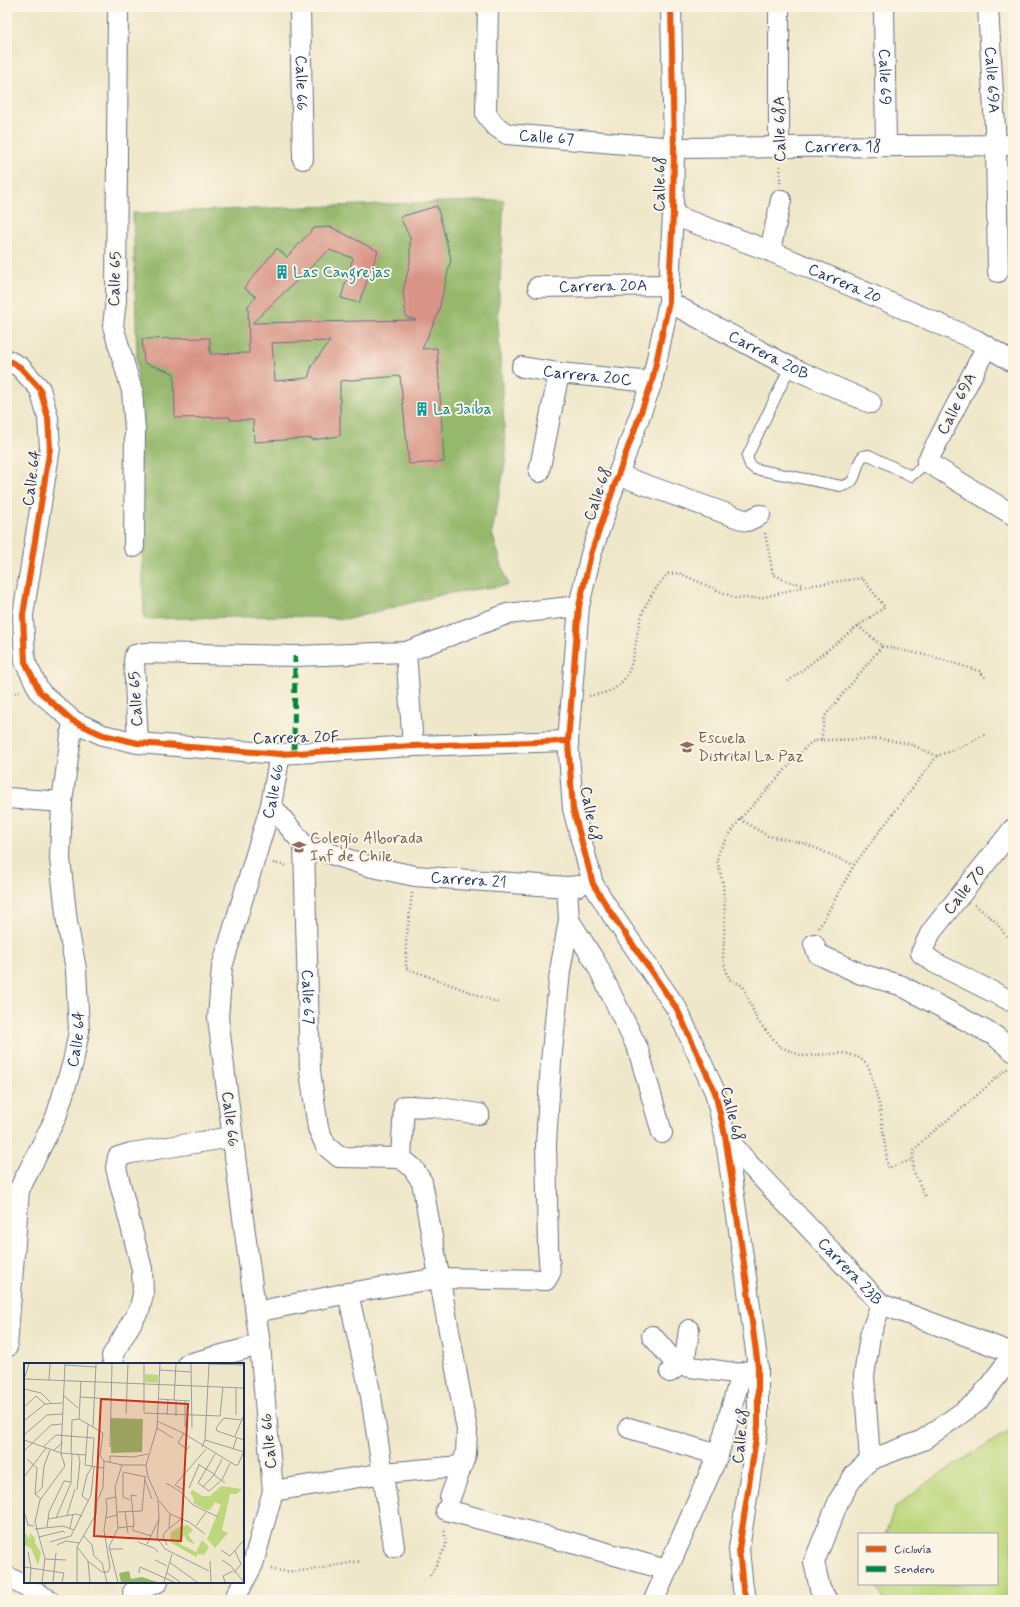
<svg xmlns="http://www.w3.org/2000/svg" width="1020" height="1607" viewBox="0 0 1020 1607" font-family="Mynerve,sans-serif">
<rect width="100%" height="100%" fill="#fcf5e5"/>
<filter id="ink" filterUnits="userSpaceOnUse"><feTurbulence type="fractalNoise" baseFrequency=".025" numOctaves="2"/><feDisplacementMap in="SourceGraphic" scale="8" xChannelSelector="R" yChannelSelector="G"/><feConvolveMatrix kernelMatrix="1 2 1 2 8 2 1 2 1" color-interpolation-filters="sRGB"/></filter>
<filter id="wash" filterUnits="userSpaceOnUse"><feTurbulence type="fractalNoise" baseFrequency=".012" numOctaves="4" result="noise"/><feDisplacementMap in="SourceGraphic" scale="16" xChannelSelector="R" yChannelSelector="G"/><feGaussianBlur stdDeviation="0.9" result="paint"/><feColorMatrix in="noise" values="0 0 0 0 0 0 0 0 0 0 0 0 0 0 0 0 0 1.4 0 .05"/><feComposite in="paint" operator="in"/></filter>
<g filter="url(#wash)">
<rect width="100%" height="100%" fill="#efe7c9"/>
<path fill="#bcd77c" stroke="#6c836d" d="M 1013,1428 L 1013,1580 L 1004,1600 L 884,1600 L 877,1588 L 877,1584 L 997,1584 L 997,1534 L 885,1534 L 895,1508 L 934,1478 Z"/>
<path fill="#95b86c" stroke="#587465" d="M 504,200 L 498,320 L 506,459 L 492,533 L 508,585 L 444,594 L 349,619 L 287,616 L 144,619 L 133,213 Z"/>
<g id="blocks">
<path fill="#d89486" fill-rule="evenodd" d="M 437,206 L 451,259 L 438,314 L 422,349 L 437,348 L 444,462 L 409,464 L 400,376 L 340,381 L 340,436 L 312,440 L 312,438 L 254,442 L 253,420 L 230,420 L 230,417 L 175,418 L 174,373 L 144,363 L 142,339 L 210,338 L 210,354 L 249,353 L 248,306 L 256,297 L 244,288 L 277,248 L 287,257 L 314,228 L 331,227 L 378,251 L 359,303 L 341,298 L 353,258 L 329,250 L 252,323 L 416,320 L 406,317 L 403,291 L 410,262 L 410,238 L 400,217 ZM 330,341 L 312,365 L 308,378 L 275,381 L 272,343 Z"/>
</g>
</g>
<g filter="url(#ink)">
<use href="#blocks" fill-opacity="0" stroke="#656f83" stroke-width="1"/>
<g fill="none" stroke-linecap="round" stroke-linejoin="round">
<defs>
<path id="lane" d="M 790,367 L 747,457 L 750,465 L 755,469 L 841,486 C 860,484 853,467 863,456 L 869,455 L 911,476 L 927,462"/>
<g id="street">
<path d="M 118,7 L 116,300 L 113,326 L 132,391 L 135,430 L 134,547"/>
<path id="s1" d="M 300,7 L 303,159"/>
<path id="s2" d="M 488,7 L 486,114 L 494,125 L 507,134 L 674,148 L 1013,145"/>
<path d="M 671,7 L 674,148 L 673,215 L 669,285 L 669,302 L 652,382 L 618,475 L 591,554 L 579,606 L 568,741 L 573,809 L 593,884 L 611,913 L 677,1009 L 715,1092 L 725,1135 L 747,1284 L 758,1367 L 758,1426 L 739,1549 L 743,1589 L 747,1600"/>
<path d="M 779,7 L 779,147"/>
<path id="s3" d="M 884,7 L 886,146"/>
<path id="s4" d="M 988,7 L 996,145 L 998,272"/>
<path id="s5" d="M 673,215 L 770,251 L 976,340 L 1013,362"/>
<path d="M 770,251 L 781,200"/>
<path id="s6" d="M 538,287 L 669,285"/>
<path id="s7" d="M 669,302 L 790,367 L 871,403"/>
<path d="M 987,346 L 927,462 L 1013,515"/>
<path d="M 7,360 L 20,367 L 40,389 L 48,418 L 50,448 L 23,615 L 25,662 L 40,692 L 73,721 L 103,735 L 138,743 L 280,754 L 413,746 L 568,741"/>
<path id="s8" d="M 522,367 L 559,373 L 652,382"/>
<path d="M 539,472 L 559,373"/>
<path d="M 618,475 L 747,521 L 760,515"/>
<path d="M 406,652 L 413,746"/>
<path d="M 138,743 L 134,661 L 135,655 L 144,653 L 295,656 L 406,652 L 507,614 L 579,606"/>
<path d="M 7,798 L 62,802"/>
<path id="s9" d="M 271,805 L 304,845 L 368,866 L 415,876 L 567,887 L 579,886"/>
<path d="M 1013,829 L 931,932 L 921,953 L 935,963 L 1013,1002"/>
<path id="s10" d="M 304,845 L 310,1071 L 318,1128 L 326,1146 L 339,1157 L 401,1158"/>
<path d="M 569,920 L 596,963 L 638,1049 L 662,1133"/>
<path d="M 814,944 L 818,954 L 861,974 L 900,985 L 995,1036 L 1013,1051"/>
<path id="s11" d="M 726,1137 L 746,1161 L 881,1304 L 1013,1353"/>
<path d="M 348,1293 L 371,1396 L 394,1547"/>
<path d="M 256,1312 L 348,1293 L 439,1278 L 546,1280 L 550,1273 L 548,1247 L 546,1144 L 551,1062 L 560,971 L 569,920 L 567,887"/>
<path d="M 652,1336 L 678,1366"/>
<path id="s12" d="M 7,1347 L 19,1190 L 56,1117 L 73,1062 L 79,1031 L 76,969 L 67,922 L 60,859 L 62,802 L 73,721"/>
<path d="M 114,1364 L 112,1356 L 140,1308 L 143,1294 L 142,1269 L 116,1168 L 118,1157 L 131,1153 L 232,1137"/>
<path d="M 188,1364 L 260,1345"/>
<path d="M 684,1366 L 689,1330"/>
<path d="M 670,1372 L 678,1366 L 684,1366 L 741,1374"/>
<path d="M 629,1428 L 718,1455"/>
<path d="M 870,1460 L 864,1376 L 870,1336 L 881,1304"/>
<path d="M 273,1491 L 384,1473 L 461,1466"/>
<path d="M 450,1498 L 466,1454 L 467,1430 L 422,1182 L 413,1168 L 401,1158 L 404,1106 L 434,1107 L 479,1114"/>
<path d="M 446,1510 L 576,1544 L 667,1570"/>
<path d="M 10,1578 L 49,1600"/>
<path d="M 133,1592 L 158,1582"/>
<path id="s13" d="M 234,1600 L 253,1564 L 273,1491 L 260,1345 L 239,1188 L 218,1018 L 222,967 L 271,805 L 280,754"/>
<path d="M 654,1600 L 718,1455 L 741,1374 L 758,1367"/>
<path d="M 827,1600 L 820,1589 L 814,1562 L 839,1500 L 855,1474 L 870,1460 L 923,1440 L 977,1402 L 1013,1355"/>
</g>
</defs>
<use href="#lane" stroke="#656f83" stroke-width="12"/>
<use href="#street" stroke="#656f83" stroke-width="22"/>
<g stroke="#656f83" stroke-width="2.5" stroke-dasharray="1 3" stroke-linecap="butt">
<path d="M 780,166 L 780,183"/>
<path d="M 765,533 L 773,574 L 786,581 L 805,585"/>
<path d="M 858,626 L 882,646 L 825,716 L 821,740 L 882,739 L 910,744 L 937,756"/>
<path d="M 882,646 L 934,657 L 979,671 L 985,677"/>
<path d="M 7,693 L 20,692"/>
<path d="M 589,696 C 599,694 613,692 620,684 C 637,667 634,637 642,615 C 646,602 658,584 668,574 L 679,573 L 735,598 L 761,598 L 806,586 L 862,578 L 885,607 L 858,626 L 786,683"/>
<path d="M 821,740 L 811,742 L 796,758 L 740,819 L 720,849 L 717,860 L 723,883 L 725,916 L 723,960 L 729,979 L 743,986 L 757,1020 L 780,1047 L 803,1056 L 845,1053 L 860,1058 L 869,1067 L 880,1108 L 888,1168 L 912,1160"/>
<path d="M 740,819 L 768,836 L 804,843 L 854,865"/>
<path d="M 273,863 L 287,866"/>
<path d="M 412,893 L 406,944 L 406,968 L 499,1003"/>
<path d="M 975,905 L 996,922 L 1013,945"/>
<path d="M 819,928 L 854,865 L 937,756 L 961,747 L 986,734"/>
<path d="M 925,1196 L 913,1170 L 913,1152 L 924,1139 L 960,1110 L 1008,1068"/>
<path d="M 271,1569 C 296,1576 334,1565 361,1561"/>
<path d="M 430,1576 L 446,1546 L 444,1528"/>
</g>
<use href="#lane" stroke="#fff" stroke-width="10"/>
<use href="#street" stroke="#fff" stroke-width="20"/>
<path stroke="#00873e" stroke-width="5" stroke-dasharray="10 5" stroke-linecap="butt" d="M 294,753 L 295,656"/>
<defs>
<g id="cycleway">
<path d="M 671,7 L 674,148 L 673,215 L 669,285 L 669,302 L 652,382 L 618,475 L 591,554 L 579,606 L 568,741 L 573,809 L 593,884 L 611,913 L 677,1009 L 715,1092 L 725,1135 L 747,1284 L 758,1367 L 758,1426 L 739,1549 L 743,1589 L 747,1600"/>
<path d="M 7,360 L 20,367 L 40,389 L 48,418 L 50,448 L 23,615 L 25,662 L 40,692 L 73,721 L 103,735 L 138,743 L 280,754 L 413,746 L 568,741"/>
</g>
</defs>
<use href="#cycleway" stroke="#fcf5e5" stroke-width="8"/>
<use href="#cycleway" stroke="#e8590c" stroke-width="6"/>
</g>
</g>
<defs>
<symbol id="building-bare" viewBox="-9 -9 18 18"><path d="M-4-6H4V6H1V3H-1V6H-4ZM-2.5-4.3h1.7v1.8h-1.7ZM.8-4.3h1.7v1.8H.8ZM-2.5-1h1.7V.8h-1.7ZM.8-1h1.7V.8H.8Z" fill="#0f9aa8" stroke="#fcf5e5" stroke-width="2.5" paint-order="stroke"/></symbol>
<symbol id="school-bare" viewBox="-9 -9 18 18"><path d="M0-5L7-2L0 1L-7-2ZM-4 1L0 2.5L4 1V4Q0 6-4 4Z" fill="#8d6e63" stroke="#fcf5e5" stroke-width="2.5" paint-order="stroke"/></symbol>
</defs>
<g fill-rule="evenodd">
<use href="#building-bare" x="272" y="262" width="20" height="20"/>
<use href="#building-bare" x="412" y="399" width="20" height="20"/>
<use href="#school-bare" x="677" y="737" width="20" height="20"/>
<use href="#school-bare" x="289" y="837" width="20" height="20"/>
</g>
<g text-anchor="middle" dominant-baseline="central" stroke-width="4" stroke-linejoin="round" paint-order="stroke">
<g font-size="16" fill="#1b2f5e" stroke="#fcf5e5">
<text stroke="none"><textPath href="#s3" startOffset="70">Calle 69</textPath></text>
<text stroke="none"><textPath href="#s4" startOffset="73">Calle 69A</textPath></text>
<text stroke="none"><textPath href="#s1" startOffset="76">Calle 66</textPath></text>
<text transform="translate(780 129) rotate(-91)">Calle 68A</text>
<text stroke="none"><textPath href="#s2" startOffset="176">Calle 67</textPath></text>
<text stroke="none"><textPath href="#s2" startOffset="473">Carrera 18</textPath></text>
<text transform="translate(660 184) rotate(-89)">Calle 68</text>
<text transform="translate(115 279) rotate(-88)">Calle 65</text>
<text stroke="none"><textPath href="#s5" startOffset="185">Carrera 20</textPath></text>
<text stroke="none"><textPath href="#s6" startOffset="65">Carrera 20A</textPath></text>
<text stroke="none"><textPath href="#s7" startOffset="113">Carrera 20B</textPath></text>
<text stroke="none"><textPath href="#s8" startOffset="66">Carrera 20C</textPath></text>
<text transform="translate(957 404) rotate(-63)">Calle 69A</text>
<text transform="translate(32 478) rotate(-82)">Calle 64</text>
<text transform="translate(598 494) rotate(-71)">Calle 68</text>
<text transform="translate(136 699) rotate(-93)">Calle 65</text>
<text transform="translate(296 738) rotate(-1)">Carrera 20F</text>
<text stroke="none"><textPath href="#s13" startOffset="827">Calle 66</textPath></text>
<text transform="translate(590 814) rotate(80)">Calle 68</text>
<text stroke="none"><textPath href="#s9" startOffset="221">Carrera 21</textPath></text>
<text transform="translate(965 890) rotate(-52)">Calle 70</text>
<text stroke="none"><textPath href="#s10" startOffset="152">Calle 67</textPath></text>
<text stroke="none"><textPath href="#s12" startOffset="320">Calle 64</textPath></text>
<text transform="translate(732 1114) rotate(76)">Calle 68</text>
<text transform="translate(230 1119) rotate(83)">Calle 66</text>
<text stroke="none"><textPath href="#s11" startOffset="183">Carrera 23B</textPath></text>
<text transform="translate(741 1436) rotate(-84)">Calle 68</text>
<text transform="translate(269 1441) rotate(-95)">Calle 66</text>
</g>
<g font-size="16" fill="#0d838f" stroke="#fcf5e5" text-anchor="start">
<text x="293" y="272">Las Cangrejas</text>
<text x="433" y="409">La Jaiba</text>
</g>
<g font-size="16" fill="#785e54" stroke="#fcf5e5" text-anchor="start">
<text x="698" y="738">Escuela<tspan x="698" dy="18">Distrital La Paz</tspan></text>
<text x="310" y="838">Colegio Alborada<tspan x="310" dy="18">Inf de Chile</tspan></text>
</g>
</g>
<g transform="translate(24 1363)">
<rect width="220" height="220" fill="#efe7c9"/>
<path d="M 121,11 L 134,12 L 134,20 L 121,19 ZM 197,123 L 218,126 L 213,131 L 206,131 L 198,167 L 204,170 L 191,185 L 183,176 L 197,142 L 191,139 L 186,147 L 182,147 L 169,140 L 170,136 L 166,130 L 169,127 L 178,133 L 186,133 ZM 164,162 L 169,167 L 164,172 L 171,181 L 163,178 L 160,172 L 156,181 L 172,189 L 178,177 L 185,184 L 180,192 L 174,191 L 172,194 L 146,179 L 147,169 L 157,163 ZM 0,168 L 5,176 L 6,170 L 11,175 L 11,180 L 17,190 L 14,202 L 7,185 L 0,182 Z" fill="#bcd77c"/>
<path d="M 87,55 L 119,56 L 118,89 L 87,90 ZM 105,208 L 107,216 L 118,214 L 133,219 L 97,219 L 95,210 Z" fill="#95b86c"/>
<path fill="none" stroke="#9a9d9e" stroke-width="1" d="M 120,1 L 120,50 L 196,53 L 199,24M 136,1 L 133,65 L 122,102 L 124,114 L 134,136 L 135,156 L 133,175 L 141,186 L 185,208M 167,1 L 168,65M 185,1 L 220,2M 41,2 L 72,4M 136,7 L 167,9M 0,16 L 220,25M 0,16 L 5,1M 25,17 L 26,1M 0,26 L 17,30 L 27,40M 39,32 L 54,45M 56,34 L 87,36M 134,36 L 166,38M 150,37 L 152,1M 0,44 L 12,33 L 21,41M 102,51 L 104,1M 143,52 L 144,37M 212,52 L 212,24M 152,53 L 152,37M 55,56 L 57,18M 218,57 L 200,55 L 192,65 L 193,68 L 220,77M 0,58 L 21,41 L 38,40M 133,58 L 159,70 L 211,102 L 214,102 L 220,88M 64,62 L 61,102 L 79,105M 69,64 L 72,1M 161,64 L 161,38M 133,65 L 149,75M 160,70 L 154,80 L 163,86 L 166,83M 0,72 L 23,52 L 39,51M 211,73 L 220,52M 0,77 L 37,90 L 62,92M 181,77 L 220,89M 19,84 L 32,72 L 70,75 L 68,104 L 63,112 L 58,133 L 65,138M 86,84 L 88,1M 178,84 L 181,77 L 185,1M 209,86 L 213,74M 0,88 L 27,62 L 38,61M 29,88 L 39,79M 47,91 L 48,57 L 55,56 L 79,70 L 76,93 L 80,98 L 98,102 L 122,102M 191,91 L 174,120 L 185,128 L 198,117 L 206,100M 3,96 L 13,105 L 11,131 L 17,136M 86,100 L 86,93 L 109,94 L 124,91M 174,101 L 190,111M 99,109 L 122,114M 99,110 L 99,134 L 106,137M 190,112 L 201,120M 0,114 L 22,85M 121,117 L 128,136M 142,120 L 157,129 L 169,142 L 194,154M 179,124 L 190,112 L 198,96M 165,125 L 175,102M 53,127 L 56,98 L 54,91M 160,127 L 151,122 L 182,86M 11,131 L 18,125 L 20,103 L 26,87M 135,138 L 146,151 L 165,159 L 181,171M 0,148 L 4,162 L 10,163M 101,148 L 104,170M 93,149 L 118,148 L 121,114M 43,152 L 51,126M 32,155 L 47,120 L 48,91M 81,155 L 93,152M 24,156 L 52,151 L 58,153M 172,163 L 182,149M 23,164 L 25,149 L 40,118 L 47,119M 46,165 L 49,151M 94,165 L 110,163M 145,165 L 146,151M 11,166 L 39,163 L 50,167M 109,166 L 110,160 L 107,132 L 113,133M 108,167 L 127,173M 59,172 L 68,182 L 70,193 L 78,200 L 83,219M 15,174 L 39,168 L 41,170M 26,179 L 47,173 L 67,132 L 70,104M 114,179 L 130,185 L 134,189M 123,181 L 135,156M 33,182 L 42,178 L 55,180M 143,182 L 139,173 L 142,168 L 157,156M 53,184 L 64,198 L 78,209 L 84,209 L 86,204 L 80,167 L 83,147 L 82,136 L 92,134M 85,186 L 99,186M 197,187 L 206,193 L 220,177M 4,189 L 7,205 L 6,219M 21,196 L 42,197M 131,197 L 143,203M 198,197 L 207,203 L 219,218M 64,198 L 66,219M 186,198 L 187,219M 145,199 L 173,219M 0,204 L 40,210 L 38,219M 142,209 L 156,219M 115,210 L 116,204 L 150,219M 210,210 L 217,201 L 211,188M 18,219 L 21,196 L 11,159 L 16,137 L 41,103 L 37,91 L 41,1M 29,219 L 32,190M 53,219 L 53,184 L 72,151 L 73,138 L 79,125 L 80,98M 94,219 L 85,184 L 94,165 L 91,124 L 98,102M 140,219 L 148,191M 201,219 L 199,213 L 209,208"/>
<path fill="#c8321e" fill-opacity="0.15" stroke="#c8321e" stroke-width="2" d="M 77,36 L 164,41 L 157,178 L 70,173 Z"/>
<rect width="220" height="220" fill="none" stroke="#1b2f5e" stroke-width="2"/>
</g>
<rect width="1020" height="1607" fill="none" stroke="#fcf5e5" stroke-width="24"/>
<rect x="858" y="1533" width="140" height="52" fill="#fcf5e5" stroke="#a2a6af"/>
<rect x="866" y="1546" width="20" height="6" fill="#e8590c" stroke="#a2a6af"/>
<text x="894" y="1553" font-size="12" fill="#1b2f5e">Ciclovía</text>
<rect x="866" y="1566" width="20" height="6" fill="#00873e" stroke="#a2a6af"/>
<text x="894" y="1573" font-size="12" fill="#1b2f5e">Sendero</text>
</svg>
